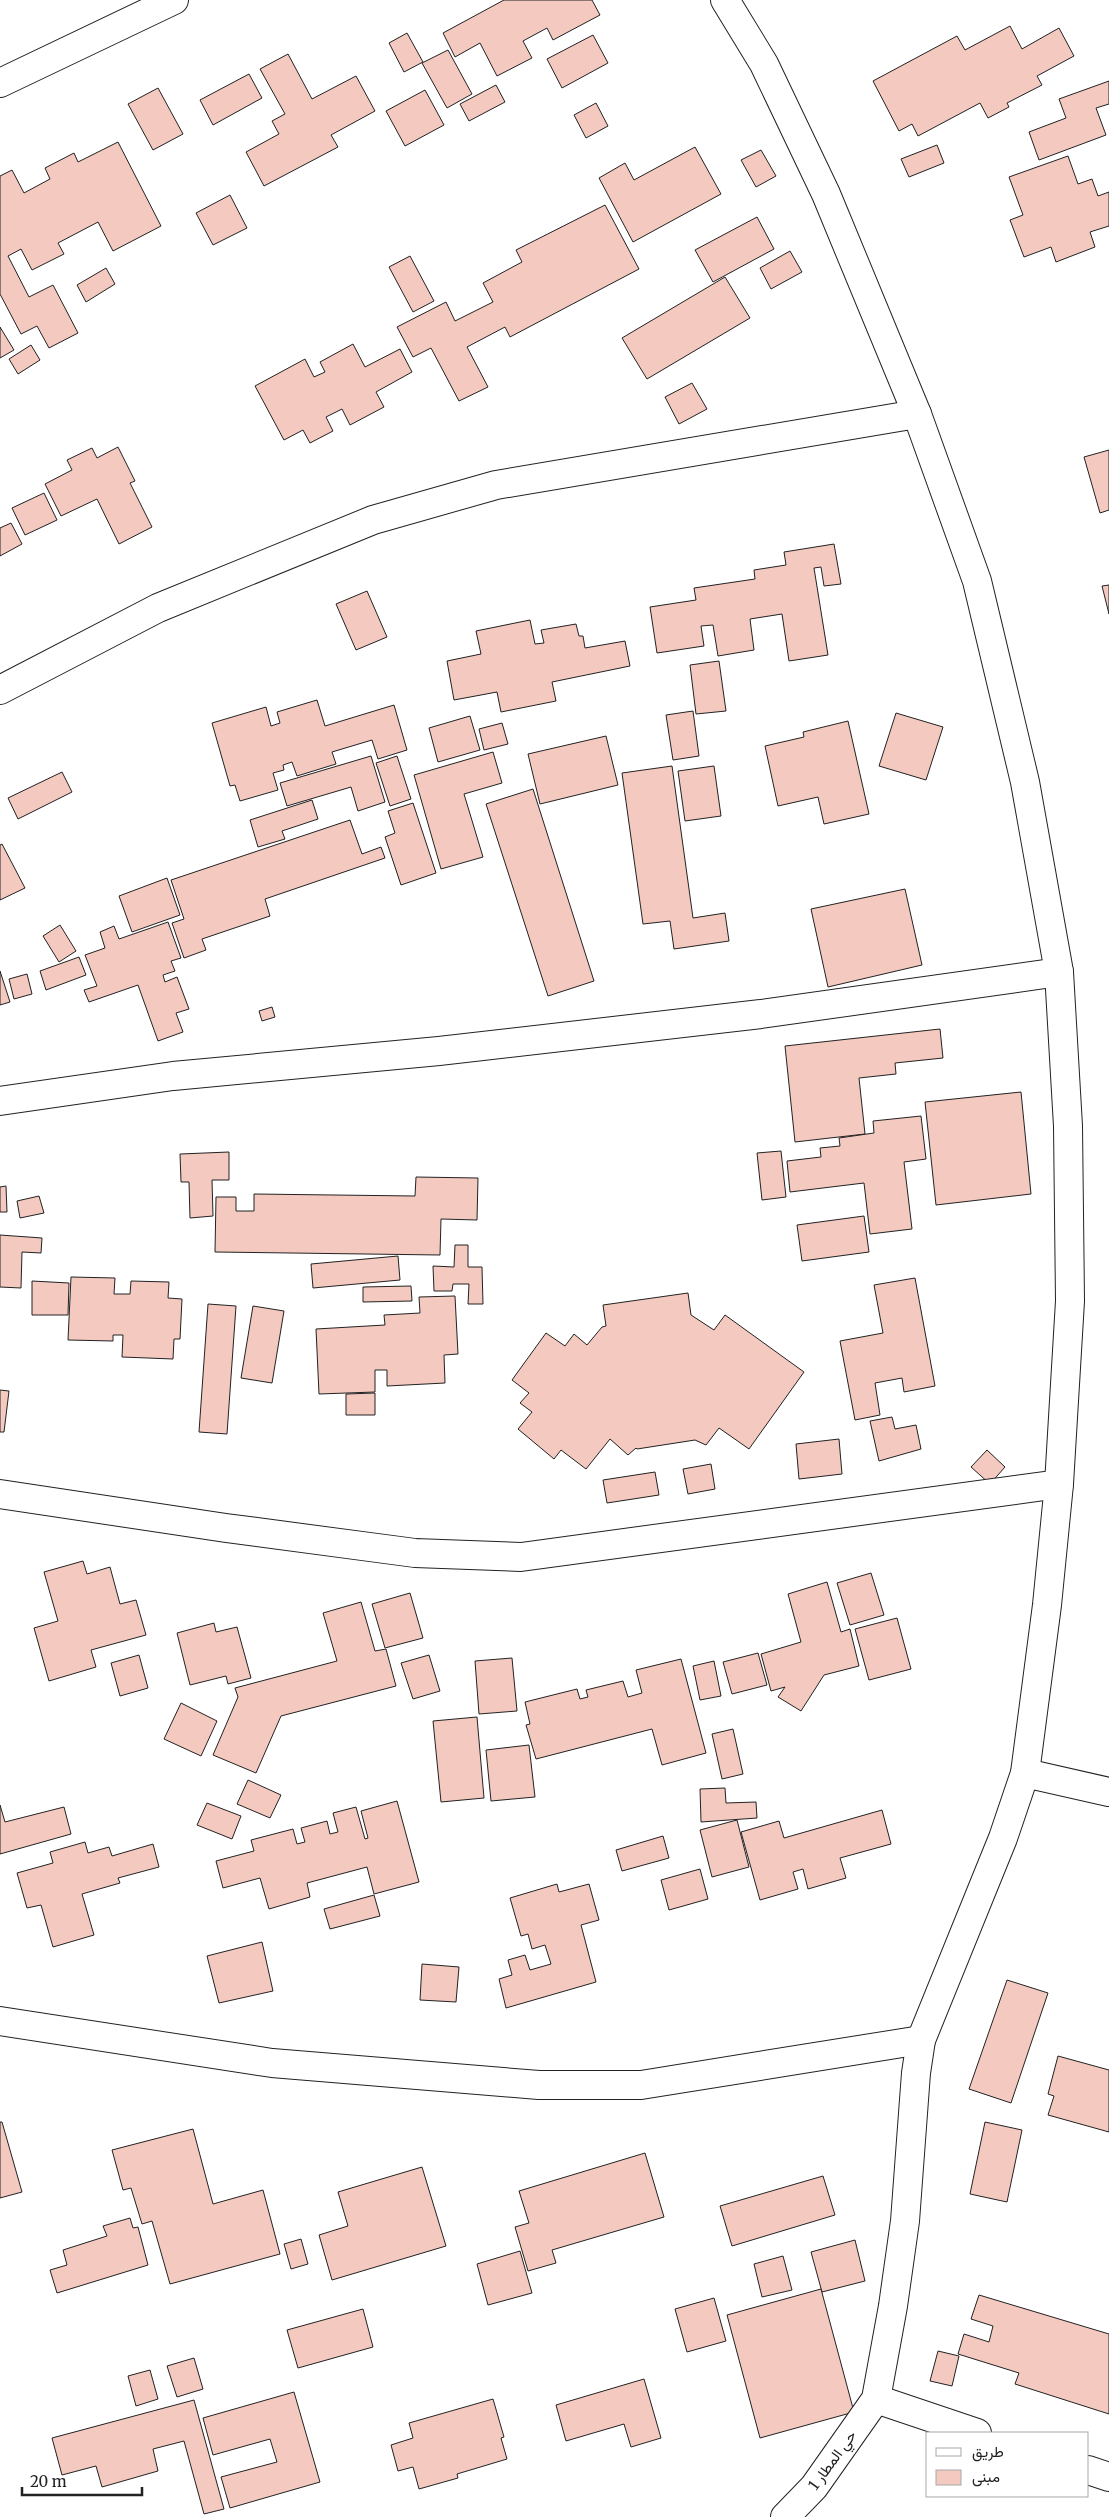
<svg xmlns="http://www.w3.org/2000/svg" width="1109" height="2517" viewBox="0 0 1109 2517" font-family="Merriweather,Vazirmatn,serif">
<rect width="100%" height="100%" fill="#fff"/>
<g fill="#f3c9c0" stroke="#222">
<path d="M 504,0 L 592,0 L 600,15 L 553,40 L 547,28 L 523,41 L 532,58 L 497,76 L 480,43 L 455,57 L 443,33 Z"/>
<path d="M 1010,26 L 1022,49 L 1059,28 L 1074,56 L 1037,76 L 1042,85 L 1007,103 L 1009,107 L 988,118 L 980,103 L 918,136 L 912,124 L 899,131 L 873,81 L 957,36 L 965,50 Z"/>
<path d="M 407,33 L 423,62 L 404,72 L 389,43 Z"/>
<path d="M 593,35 L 608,63 L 562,88 L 547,59 Z"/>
<path d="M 448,50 L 472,94 L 447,108 L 422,63 Z"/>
<path d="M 288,54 L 312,99 L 356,76 L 375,111 L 331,135 L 338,147 L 264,186 L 246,152 L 279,134 L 272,121 L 285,114 L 260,69 Z"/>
<path d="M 249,74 L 262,98 L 213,125 L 200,100 Z"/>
<path d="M 1109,81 L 1109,104 L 1096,108 L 1106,135 L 1039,160 L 1029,132 L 1066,118 L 1059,99 Z"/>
<path d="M 496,85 L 505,102 L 469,121 L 460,104 Z"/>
<path d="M 158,88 L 183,134 L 153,150 L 128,104 Z"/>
<path d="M 425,90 L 444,125 L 405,146 L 386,111 Z"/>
<path d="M 596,103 L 608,126 L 586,138 L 574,115 Z"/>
<path d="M 118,142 L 161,226 L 113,251 L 98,222 L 58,243 L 64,254 L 32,270 L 21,249 L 8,256 L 29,297 L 53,285 L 78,333 L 49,348 L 37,326 L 21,334 L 0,294 L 0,176 L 12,170 L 24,193 L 50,179 L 45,168 L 74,153 L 78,162 Z"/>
<path d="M 937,145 L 944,163 L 909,177 L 901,159 Z"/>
<path d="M 695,147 L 721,194 L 633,242 L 599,178 L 625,163 L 634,180 Z"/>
<path d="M 761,150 L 776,176 L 756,187 L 741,160 Z"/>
<path d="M 1068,156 L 1078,184 L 1092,179 L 1098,196 L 1109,192 L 1109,226 L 1090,232 L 1095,247 L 1056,262 L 1051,247 L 1024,257 L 1010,220 L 1023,215 L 1009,177 Z"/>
<path d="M 230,195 L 247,228 L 213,245 L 196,213 Z"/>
<path d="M 605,205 L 639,269 L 510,337 L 505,327 L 467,347 L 488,387 L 459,401 L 431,348 L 413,357 L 397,327 L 446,302 L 455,321 L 493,302 L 483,283 L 522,262 L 516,250 Z"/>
<path d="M 757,217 L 774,249 L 713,282 L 695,250 Z"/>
<path d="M 790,251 L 802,272 L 771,289 L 760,268 Z"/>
<path d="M 410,256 L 434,301 L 413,312 L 389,267 Z"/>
<path d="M 106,268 L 115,284 L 86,302 L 77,285 Z"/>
<path d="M 725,277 L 750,318 L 647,379 L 622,338 Z"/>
<path d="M 0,327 L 14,350 L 0,358 Z"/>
<path d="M 353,344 L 365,367 L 400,349 L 412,372 L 376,392 L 384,407 L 350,425 L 342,409 L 326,417 L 333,431 L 310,443 L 303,430 L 284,440 L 255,386 L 305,359 L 314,377 L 325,372 L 320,362 Z"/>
<path d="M 31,345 L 40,360 L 18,374 L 9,359 Z"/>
<path d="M 692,383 L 707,409 L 679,424 L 665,397 Z"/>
<path d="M 118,447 L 135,481 L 130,483 L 152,527 L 119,544 L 97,499 L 61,516 L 45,484 L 72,470 L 67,460 L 92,448 L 97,458 Z"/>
<path d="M 1109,450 L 1109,510 L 1100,513 L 1084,457 Z"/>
<path d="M 44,493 L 57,520 L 25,535 L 12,508 Z"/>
<path d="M 11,523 L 22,544 L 0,556 L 0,528 Z"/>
<path d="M 834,544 L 841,584 L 824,586 L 821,567 L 814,568 L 828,655 L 789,661 L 782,614 L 750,619 L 754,650 L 718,656 L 713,625 L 701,626 L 704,646 L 657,653 L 650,607 L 696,600 L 694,588 L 755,579 L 754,570 L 786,565 L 784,552 Z"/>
<path d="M 1109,585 L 1109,614 L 1102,586 Z"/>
<path d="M 367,591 L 387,637 L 356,650 L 336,604 Z"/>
<path d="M 530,620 L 535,644 L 544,643 L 541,630 L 576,624 L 579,636 L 583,636 L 585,648 L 625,641 L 630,666 L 552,682 L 556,701 L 501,712 L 497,692 L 454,700 L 447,661 L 481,654 L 476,631 Z"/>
<path d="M 719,661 L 726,711 L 696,714 L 690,665 Z"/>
<path d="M 317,700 L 325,726 L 394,705 L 407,750 L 378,759 L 372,740 L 332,752 L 336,764 L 297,776 L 292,762 L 283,765 L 284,770 L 273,773 L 278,790 L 240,801 L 235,785 L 230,786 L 212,723 L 266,707 L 271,726 L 280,723 L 277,712 Z"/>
<path d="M 693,711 L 699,756 L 673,760 L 666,715 Z"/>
<path d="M 896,713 L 943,727 L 926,780 L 879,766 Z"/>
<path d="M 470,716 L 480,750 L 438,762 L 429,728 Z"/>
<path d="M 848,721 L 869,814 L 824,824 L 818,797 L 778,806 L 765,746 L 804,737 L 803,732 Z"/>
<path d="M 502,723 L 508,744 L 484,750 L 479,729 Z"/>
<path d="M 606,736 L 618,785 L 540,804 L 528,754 Z"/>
<path d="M 493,752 L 502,783 L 464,794 L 483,857 L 441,869 L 414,775 Z"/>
<path d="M 371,756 L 385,802 L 358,811 L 351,787 L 287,806 L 280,783 Z"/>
<path d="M 397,756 L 411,799 L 390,806 L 376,763 Z"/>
<path d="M 672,766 L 693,918 L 725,913 L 729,941 L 674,949 L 670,921 L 643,924 L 622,773 Z"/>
<path d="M 714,766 L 721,816 L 685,821 L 678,771 Z"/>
<path d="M 62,772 L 72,792 L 18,819 L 8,798 Z"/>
<path d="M 533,789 L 594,981 L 548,996 L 486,804 Z"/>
<path d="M 312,800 L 318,819 L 282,831 L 285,839 L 258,847 L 250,820 Z"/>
<path d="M 413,803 L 436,873 L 401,885 L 385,837 L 395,833 L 388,811 Z"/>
<path d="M 350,820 L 362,854 L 381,847 L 385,858 L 265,899 L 270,916 L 202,939 L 206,950 L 184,958 L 172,923 L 184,919 L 171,880 Z"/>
<path d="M 2,844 L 25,888 L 0,900 L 0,845 Z"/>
<path d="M 167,878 L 180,915 L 132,932 L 119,896 Z"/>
<path d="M 905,889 L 922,965 L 828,987 L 811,909 Z"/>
<path d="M 168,922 L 181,958 L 171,961 L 175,971 L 163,975 L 165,982 L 177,977 L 189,1009 L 176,1013 L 183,1032 L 158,1041 L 138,985 L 89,1002 L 84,990 L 97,986 L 85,955 L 105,948 L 100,932 L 114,926 L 119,939 Z"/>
<path d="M 60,925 L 76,951 L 59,962 L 43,936 Z"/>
<path d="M 79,957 L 86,975 L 46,990 L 40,971 Z"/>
<path d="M 0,971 L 10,1002 L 0,1005 Z"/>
<path d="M 27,974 L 32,994 L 14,999 L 9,979 Z"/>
<path d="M 272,1007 L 275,1017 L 262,1021 L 259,1011 Z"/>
<path d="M 940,1029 L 943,1058 L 895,1063 L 896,1074 L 859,1078 L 865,1134 L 795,1142 L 785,1046 Z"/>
<path d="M 1021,1092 L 1031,1194 L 936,1205 L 925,1102 Z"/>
<path d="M 921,1116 L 926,1159 L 904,1162 L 912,1229 L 870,1234 L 864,1183 L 790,1192 L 787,1161 L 821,1157 L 820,1148 L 840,1146 L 839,1138 L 874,1133 L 873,1121 Z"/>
<path d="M 781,1151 L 786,1197 L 762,1200 L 757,1153 Z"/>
<path d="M 229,1152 L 229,1180 L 212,1180 L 213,1216 L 190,1218 L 189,1182 L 181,1182 L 180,1154 Z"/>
<path d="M 416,1177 L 478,1178 L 477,1220 L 441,1219 L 440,1255 L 215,1252 L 216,1197 L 236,1197 L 236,1211 L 254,1211 L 254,1194 L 415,1196 Z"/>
<path d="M 6,1186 L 7,1212 L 0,1212 L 0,1187 Z"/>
<path d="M 39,1196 L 44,1213 L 20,1218 L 17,1201 Z"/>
<path d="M 864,1216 L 869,1252 L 802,1261 L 797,1225 Z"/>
<path d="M 0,1235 L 42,1238 L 41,1253 L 22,1252 L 21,1288 L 0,1287 Z"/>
<path d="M 455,1245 L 468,1245 L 468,1267 L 482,1267 L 483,1304 L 468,1304 L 469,1284 L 453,1284 L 452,1291 L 434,1291 L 433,1266 L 454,1267 Z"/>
<path d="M 398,1256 L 400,1280 L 313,1288 L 311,1264 Z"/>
<path d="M 71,1277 L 115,1278 L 114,1294 L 130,1294 L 131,1281 L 169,1282 L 168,1298 L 182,1299 L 180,1339 L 174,1339 L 173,1359 L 122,1357 L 123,1335 L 113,1335 L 113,1341 L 68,1340 Z"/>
<path d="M 915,1278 L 935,1386 L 904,1392 L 902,1378 L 875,1383 L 880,1415 L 855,1420 L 840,1341 L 883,1333 L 874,1285 Z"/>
<path d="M 32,1281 L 69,1283 L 68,1315 L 32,1315 Z"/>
<path d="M 411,1286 L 412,1301 L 363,1302 L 363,1287 Z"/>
<path d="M 688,1293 L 691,1315 L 714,1330 L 725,1315 L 804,1372 L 749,1449 L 719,1428 L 706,1445 L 695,1440 L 637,1449 L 636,1448 L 628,1455 L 610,1439 L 586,1469 L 561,1450 L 554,1459 L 518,1429 L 532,1412 L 520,1403 L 529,1393 L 512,1380 L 546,1333 L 565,1346 L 574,1334 L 587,1345 L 602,1327 L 606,1326 L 603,1305 Z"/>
<path d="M 455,1296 L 458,1354 L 444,1355 L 445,1383 L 387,1386 L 387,1370 L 375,1370 L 375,1392 L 319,1394 L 316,1329 L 385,1325 L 384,1315 L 420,1313 L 419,1297 Z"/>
<path d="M 208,1304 L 236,1306 L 227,1434 L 199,1432 Z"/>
<path d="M 253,1306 L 284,1311 L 272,1383 L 241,1378 Z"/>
<path d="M 0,1390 L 9,1391 L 4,1432 L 0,1432 Z"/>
<path d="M 375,1393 L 375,1415 L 346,1415 L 346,1394 Z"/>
<path d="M 892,1417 L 895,1429 L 916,1425 L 921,1449 L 879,1461 L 870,1421 Z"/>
<path d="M 839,1439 L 842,1474 L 799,1479 L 796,1444 Z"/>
<path d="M 987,1450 L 1005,1467 L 990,1484 L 971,1467 Z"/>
<path d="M 711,1464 L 715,1489 L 688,1494 L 683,1469 Z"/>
<path d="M 655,1472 L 659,1495 L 607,1503 L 603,1480 Z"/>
<path d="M 83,1561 L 87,1574 L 110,1567 L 120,1604 L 136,1600 L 146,1635 L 91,1650 L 96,1667 L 49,1681 L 34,1628 L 58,1621 L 44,1572 Z"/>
<path d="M 871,1573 L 884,1615 L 850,1625 L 837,1583 Z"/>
<path d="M 827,1582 L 841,1632 L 850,1629 L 859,1666 L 824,1675 L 801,1711 L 778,1697 L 785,1687 L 771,1691 L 761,1654 L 801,1642 L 788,1594 Z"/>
<path d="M 410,1593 L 423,1638 L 385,1648 L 372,1604 Z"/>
<path d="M 361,1602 L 375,1651 L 386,1649 L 396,1686 L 281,1716 L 256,1773 L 213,1755 L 238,1697 L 235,1688 L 337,1661 L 323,1613 Z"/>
<path d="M 897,1618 L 911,1669 L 869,1680 L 855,1629 Z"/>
<path d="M 214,1623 L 216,1632 L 237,1627 L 251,1678 L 228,1684 L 226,1676 L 190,1685 L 177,1633 Z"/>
<path d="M 758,1653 L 767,1685 L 732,1694 L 723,1662 Z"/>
<path d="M 139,1655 L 148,1688 L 120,1696 L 111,1663 Z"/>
<path d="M 429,1655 L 440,1691 L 413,1699 L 401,1663 Z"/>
<path d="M 512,1658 L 517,1711 L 479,1714 L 475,1661 Z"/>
<path d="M 681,1659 L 706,1753 L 662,1765 L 652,1729 L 536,1759 L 526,1725 L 530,1724 L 525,1702 L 577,1689 L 580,1699 L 588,1697 L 586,1690 L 623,1681 L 628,1697 L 642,1693 L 636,1670 Z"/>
<path d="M 714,1661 L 721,1696 L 700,1700 L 693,1666 Z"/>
<path d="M 181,1703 L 217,1721 L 201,1756 L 164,1739 Z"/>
<path d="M 477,1717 L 484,1798 L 441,1802 L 433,1721 Z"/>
<path d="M 733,1729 L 743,1774 L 722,1779 L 712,1734 Z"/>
<path d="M 529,1745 L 535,1797 L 491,1801 L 486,1750 Z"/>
<path d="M 248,1780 L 281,1795 L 270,1818 L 237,1804 Z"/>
<path d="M 725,1788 L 726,1803 L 756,1802 L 757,1818 L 701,1822 L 700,1789 Z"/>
<path d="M 397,1801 L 419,1882 L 374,1894 L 367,1867 L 307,1883 L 310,1897 L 269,1909 L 260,1878 L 223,1888 L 216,1861 L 254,1851 L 251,1840 L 293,1829 L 297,1844 L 305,1842 L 301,1828 L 327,1821 L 330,1834 L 338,1832 L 333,1813 L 356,1807 L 365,1839 L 368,1838 L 361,1811 Z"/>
<path d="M 207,1803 L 241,1816 L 232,1839 L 197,1825 Z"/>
<path d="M 0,1805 L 5,1822 L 64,1807 L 71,1834 L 0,1854 Z"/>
<path d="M 882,1810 L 891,1844 L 840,1858 L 846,1878 L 808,1889 L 803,1869 L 793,1872 L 798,1889 L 760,1900 L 741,1832 L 779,1821 L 784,1838 Z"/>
<path d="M 737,1820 L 749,1867 L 712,1877 L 700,1830 Z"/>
<path d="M 663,1836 L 669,1858 L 622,1871 L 616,1850 Z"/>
<path d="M 85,1842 L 88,1853 L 109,1847 L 112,1856 L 153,1844 L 159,1867 L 118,1878 L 120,1883 L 82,1894 L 94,1935 L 53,1947 L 41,1905 L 27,1908 L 17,1873 L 53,1863 L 50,1852 Z"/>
<path d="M 700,1869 L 708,1899 L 669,1910 L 661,1880 Z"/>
<path d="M 557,1884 L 559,1892 L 589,1884 L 599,1920 L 581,1925 L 596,1982 L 506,2008 L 499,1979 L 512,1975 L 508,1960 L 525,1955 L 530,1970 L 551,1964 L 545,1945 L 532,1949 L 528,1934 L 521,1936 L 510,1898 Z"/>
<path d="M 374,1895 L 380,1916 L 330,1929 L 324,1909 Z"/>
<path d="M 262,1942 L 273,1991 L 219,2003 L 207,1956 Z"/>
<path d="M 422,1964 L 459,1967 L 456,2002 L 420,2000 Z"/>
<path d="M 1007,1980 L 1048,1993 L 1011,2103 L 969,2089 Z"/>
<path d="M 1058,2056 L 1109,2070 L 1109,2132 L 1048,2115 L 1054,2096 L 1048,2094 Z"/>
<path d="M 0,2122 L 2,2122 L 22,2192 L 0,2198 Z"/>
<path d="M 985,2122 L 1022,2130 L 1007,2202 L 970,2194 Z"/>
<path d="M 193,2129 L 213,2204 L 263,2190 L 280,2254 L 170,2284 L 152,2221 L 142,2224 L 131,2188 L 123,2190 L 112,2150 Z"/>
<path d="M 645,2153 L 664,2217 L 552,2250 L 556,2263 L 528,2271 L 515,2227 L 529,2223 L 519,2191 Z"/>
<path d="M 422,2167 L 446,2246 L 332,2280 L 319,2235 L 348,2226 L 338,2192 Z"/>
<path d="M 823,2176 L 835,2215 L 732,2246 L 720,2206 Z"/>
<path d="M 130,2218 L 133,2228 L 138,2227 L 148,2265 L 57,2293 L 50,2270 L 67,2265 L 63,2250 L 107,2236 L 103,2226 Z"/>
<path d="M 301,2239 L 308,2264 L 291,2269 L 284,2244 Z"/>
<path d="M 855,2240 L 865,2281 L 822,2292 L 811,2252 Z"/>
<path d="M 520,2251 L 532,2293 L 488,2305 L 477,2264 Z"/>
<path d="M 783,2256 L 792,2290 L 762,2297 L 754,2264 Z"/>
<path d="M 821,2289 L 854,2412 L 760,2438 L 727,2315 Z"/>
<path d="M 979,2295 L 1109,2334 L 1109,2414 L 1015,2384 L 1019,2373 L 958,2354 L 964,2334 L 989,2342 L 993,2326 L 971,2319 Z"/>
<path d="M 714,2298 L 726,2341 L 687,2352 L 675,2309 Z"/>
<path d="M 363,2309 L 373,2347 L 298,2368 L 287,2330 Z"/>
<path d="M 938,2351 L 959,2356 L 952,2386 L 930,2381 Z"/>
<path d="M 194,2358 L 203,2389 L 177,2397 L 167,2366 Z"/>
<path d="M 150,2370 L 158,2399 L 136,2406 L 128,2376 Z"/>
<path d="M 644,2379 L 661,2438 L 631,2447 L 624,2424 L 566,2441 L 556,2405 Z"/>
<path d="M 294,2392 L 320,2482 L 230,2508 L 221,2477 L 277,2462 L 270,2439 L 213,2455 L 203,2418 Z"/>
<path d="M 493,2399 L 504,2437 L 501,2438 L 507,2459 L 457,2474 L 458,2478 L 419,2489 L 413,2467 L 398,2471 L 391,2445 L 413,2438 L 409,2423 Z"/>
<path d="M 194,2400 L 224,2509 L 204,2514 L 184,2441 L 153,2449 L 158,2471 L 102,2487 L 96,2466 L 62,2475 L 52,2438 Z"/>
</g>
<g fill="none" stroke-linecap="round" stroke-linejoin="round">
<defs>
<g id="street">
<path d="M 725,0 L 764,64 L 826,194 L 917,414 L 977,581 L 1025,782 L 1059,972 L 1068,1126 L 1070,1301 L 1059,1484 L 1047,1605 L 1025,1773 L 1003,1838 L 921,2040 L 916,2073 L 905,2221 L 893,2306 L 876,2399 L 814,2487 L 785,2517"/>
<path d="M 0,83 L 174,0"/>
<path d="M 0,690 L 158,608 L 373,520 L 496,485 L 917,414"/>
<path d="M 0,1101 L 173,1076 L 439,1051 L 761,1014 L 1059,972"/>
<path d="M 0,1494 L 226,1528 L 415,1553 L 521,1557 L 1059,1484"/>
<path d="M 1025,1773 L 1109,1792"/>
<path d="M 0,2021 L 272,2063 L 539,2085 L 641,2085 L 921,2040"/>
<path d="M 876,2399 L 977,2433"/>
<path d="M 1088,2470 L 1109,2477"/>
</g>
</defs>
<use href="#street" stroke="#222" stroke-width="30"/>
<use href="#street" stroke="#fff" stroke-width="28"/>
</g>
<g text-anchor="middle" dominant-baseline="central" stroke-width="4" stroke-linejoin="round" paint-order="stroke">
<g font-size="15" fill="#222" stroke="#fff">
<text transform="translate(832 2460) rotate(-54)">حي المطار 1</text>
</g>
</g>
<rect x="926" y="2432" width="162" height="65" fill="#ffffff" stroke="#a7a7a7"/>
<rect x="936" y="2448" width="25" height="8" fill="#ffffff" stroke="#a7a7a7"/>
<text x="972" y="2457" font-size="15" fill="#222222">طريق</text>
<rect x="936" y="2470" width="25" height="15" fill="#f3c9c0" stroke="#a7a7a7"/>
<text x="972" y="2482" font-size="15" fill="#222222">مبنى</text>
<path d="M22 2487v8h120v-8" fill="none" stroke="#222222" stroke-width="2.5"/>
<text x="30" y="2487" font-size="15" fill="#222222" stroke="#ffffff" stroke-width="4" paint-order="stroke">20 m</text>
</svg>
